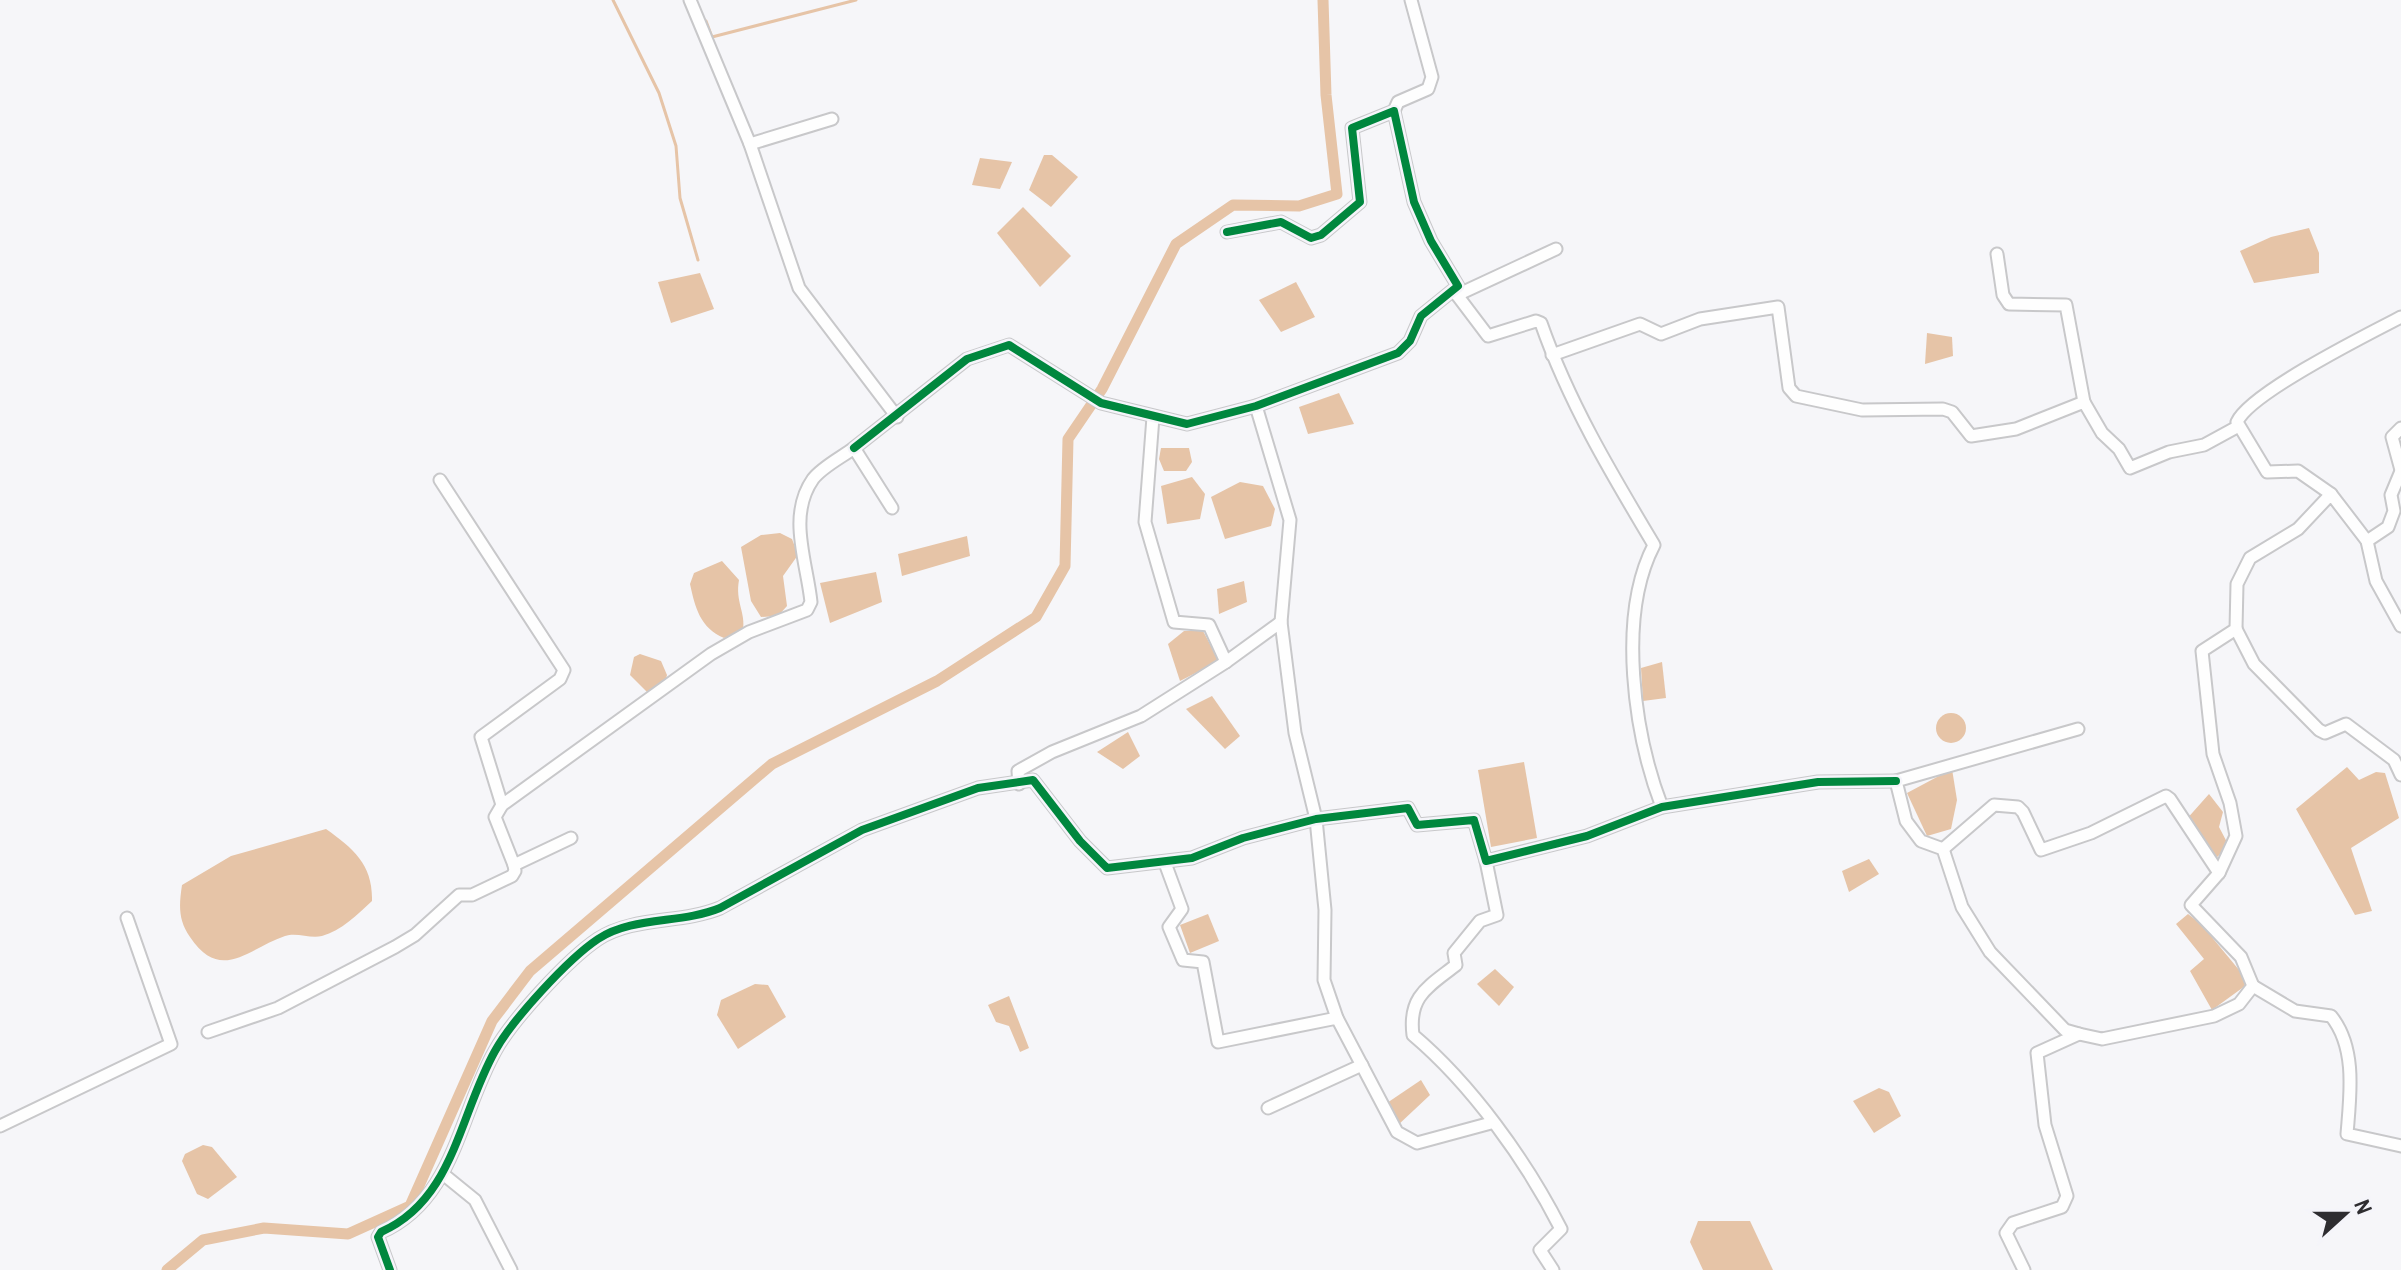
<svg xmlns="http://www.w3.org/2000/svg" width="2401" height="1270" viewBox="0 0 2401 1270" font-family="'Archivo Narrow',sans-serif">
<rect width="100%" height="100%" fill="#f6f6f9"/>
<g fill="#e6c4a7">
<path d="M 1044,155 L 1052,155 L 1078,177 L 1051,207 L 1029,190 Z"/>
<path d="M 980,158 L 1012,162 L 1000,189 L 972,185 Z"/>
<path d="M 1023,207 L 1071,256 L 1040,287 L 997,233 Z"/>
<path d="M 2309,228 L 2319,253 L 2319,273 L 2254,283 L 2240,251 L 2271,237 Z"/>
<path d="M 700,273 L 714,309 L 671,323 L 658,282 Z"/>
<path d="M 1296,282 L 1315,317 L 1281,332 L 1259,300 Z"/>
<path d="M 1927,333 L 1952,337 L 1953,356 L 1925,364 Z"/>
<path d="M 1339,393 L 1354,424 L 1308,434 L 1299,407 Z"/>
<path d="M 1161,448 L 1189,448 L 1192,462 L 1186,471 L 1164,471 L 1159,459 Z"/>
<path d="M 1192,477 L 1205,494 L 1200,519 L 1167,524 L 1161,486 Z"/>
<path d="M 1240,482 L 1263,486 L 1275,509 L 1271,526 L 1225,539 L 1211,497 Z"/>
<path d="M 780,533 L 792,539 L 798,555 L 783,576 L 787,606 L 778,616 L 761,617 L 751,601 L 741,547 L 761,535 Z"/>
<path d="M 967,536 L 970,556 L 902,576 L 898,554 Z"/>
<path d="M 722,561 L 739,580 C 735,602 746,612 743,631 L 724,638 C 700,628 695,607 690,584 L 694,573 Z"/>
<path d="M 876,572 L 882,602 L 830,623 L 820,583 Z"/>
<path d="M 1244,581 L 1247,602 L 1219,614 L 1217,589 Z"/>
<path d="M 1184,631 L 1203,631 L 1219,661 L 1180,681 L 1168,644 Z"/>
<path d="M 640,654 L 661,661 L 667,675 L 664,686 L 648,693 L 630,675 L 634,657 Z"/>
<path d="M 1662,662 L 1666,698 L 1643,701 L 1641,668 Z"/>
<path d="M 1212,696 L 1240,736 L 1225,749 L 1186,709 Z"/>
<circle cx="1951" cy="728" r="15"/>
<path d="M 1128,732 L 1140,756 L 1123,769 L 1097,752 Z"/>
<path d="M 1524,762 L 1537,838 L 1491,847 L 1478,770 Z"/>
<path d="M 2347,767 L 2359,780 L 2376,772 L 2385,773 L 2399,818 L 2351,848 L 2372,911 L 2355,915 L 2296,809 Z"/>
<path d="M 1952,769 L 1957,800 L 1951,829 L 1927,836 L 1907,793 Z"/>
<path d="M 2209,794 L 2223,812 L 2219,827 L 2229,846 L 2215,859 L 2185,821 Z"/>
<path d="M 326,829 C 354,849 373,865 372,901 C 358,914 341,931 322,936 C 310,939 297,932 285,936 C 247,949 221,983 190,937 C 178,920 179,905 182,885 L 231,856 Z"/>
<path d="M 1869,859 L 1879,874 L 1849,892 L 1842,871 Z"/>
<path d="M 1208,914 L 1219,941 L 1190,953 L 1180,925 Z"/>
<path d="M 2188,914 L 2201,924 L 2244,976 L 2245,986 L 2212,1010 L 2190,971 L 2204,959 L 2176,924 Z"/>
<path d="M 1495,969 L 1514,987 L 1499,1006 L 1477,984 Z"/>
<path d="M 755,984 L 768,985 L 786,1017 L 738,1049 L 717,1015 L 721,1000 Z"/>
<path d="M 1009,996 L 1029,1048 L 1020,1052 L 1009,1026 L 996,1022 L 988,1005 Z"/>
<path d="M 1421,1080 L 1430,1095 L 1397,1126 L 1384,1105 Z"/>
<path d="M 1879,1088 L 1889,1092 L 1901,1116 L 1874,1133 L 1853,1101 Z"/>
<path d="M 203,1145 L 212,1147 L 237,1177 L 208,1199 L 197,1194 L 182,1161 L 185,1154 Z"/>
<path d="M 1698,1221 L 1750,1221 L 1773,1270 L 1703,1270 L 1690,1242 Z"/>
</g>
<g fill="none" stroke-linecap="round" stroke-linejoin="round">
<g stroke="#e6c4a7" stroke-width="3">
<path d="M 613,0 L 659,93 L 676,146 L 680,198 L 698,260"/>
<path d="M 706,21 L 712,37 L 856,0"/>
</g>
<path stroke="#e6c4a7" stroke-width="11" d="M 167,1270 L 203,1240 L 264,1228 L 348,1234 L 410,1206 L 492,1021 L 530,971 L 772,764 L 937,681 L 1036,617 L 1065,566 L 1068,439 L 1102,389 L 1176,244 L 1233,205 L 1299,206 L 1337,194 L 1326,95 L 1323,0"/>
<defs>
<g id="street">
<path d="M 690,0 L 750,144 L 799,288 L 897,417"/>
<path d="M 1394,111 L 1398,102 L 1428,89 L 1432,77 L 1411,0"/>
<path d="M 750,144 L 832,119"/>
<path d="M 1997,254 L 2003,295 L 2009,304 L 2066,305 L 2084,402"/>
<path d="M 1454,291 L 1488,336 L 1536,321 L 1541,323 C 1569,403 1611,473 1654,545 C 1617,616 1634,734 1662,807"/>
<path d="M 1457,295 L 1556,249"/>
<path d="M 1552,355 L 1640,324 L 1661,334 L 1700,319 L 1778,307 L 1789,388 L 1796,396 L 1862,410 L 1943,409 L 1952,412 L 1971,436 L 2016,429 L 2084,402 L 2102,433 L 2119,449 L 2130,468 L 2169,452 L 2204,445 L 2237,427"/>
<path d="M 1256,406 L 1290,520 L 1281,622"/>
<path d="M 1153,417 L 1145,522 L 1174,622 L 1209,625 L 1226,662 L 1281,622 L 1295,733 L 1316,819 L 1325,910 L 1324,980 L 1337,1018"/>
<path d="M 2401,428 L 2392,437 L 2401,470"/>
<path d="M 854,448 L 967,359 L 1009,345 L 1101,403 L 1187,424 L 1256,406 L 1398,353 L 1410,341 L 1421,316 L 1458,286 L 1431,241 L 1414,202 L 1394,111 L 1352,128 L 1360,202 L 1321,235 L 1311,238 L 1281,222 L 1227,232"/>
<path d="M 440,480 L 564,670 L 560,679 L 481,737 L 502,805"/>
<path d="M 2331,494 L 2298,471 L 2267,472 L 2237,422 C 2250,393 2368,334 2401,317"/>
<path d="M 2367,541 L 2388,527 L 2394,511 L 2391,495 L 2401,471"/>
<path d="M 2236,629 L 2254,664 L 2319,730 L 2325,733 L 2346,724 L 2394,760 L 2401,775"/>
<path d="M 1019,784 L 1018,771 L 1052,752 L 1141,716 L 1226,662"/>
<path d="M 1943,849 L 1994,805 L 2018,807 L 2023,812 L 2041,850 L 2091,833 L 2166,796 L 2170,799 L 2219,873 L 2191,905 L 2241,957 L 2253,986 L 2239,1004 L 2214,1016 L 2102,1039 L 2079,1034"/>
<path d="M 1486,861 L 1497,915 L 1480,921 L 1454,953 L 1456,965 C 1428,987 1408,996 1413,1035 C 1471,1084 1526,1160 1561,1229 L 1540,1250 L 1553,1270"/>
<path d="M 1165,863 L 1182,909 L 1169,927 L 1183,960 L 1203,962 L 1218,1042 L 1337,1018 L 1397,1132 L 1417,1143 L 1491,1123"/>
<path d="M 514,865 L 571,838"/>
<path d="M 2219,873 L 2236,836 L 2230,803 L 2213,754 L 2202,651 L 2236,629 L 2237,584 L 2250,558 L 2298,529 L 2331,494 L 2367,541 L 2376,581 L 2401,626"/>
<path d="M 2253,986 L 2295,1011 L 2331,1016 C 2357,1048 2350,1096 2347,1134 L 2401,1146"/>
<path d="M 208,1032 L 278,1008 L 395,947 L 415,935 L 459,895 L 472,895 L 512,876 L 515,871 L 514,865 L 495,817 L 502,805 L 711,654 L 749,632 L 807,610 L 811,602 C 807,562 787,516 813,479 C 822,467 842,457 854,448 L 892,508"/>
<path d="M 1268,1108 L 1362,1065"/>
<path d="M 0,1126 L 171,1044 L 127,918"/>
<path d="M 443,1174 L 475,1200 L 511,1270"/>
<path d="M 390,1270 L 378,1237 L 381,1232 C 454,1200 459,1115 495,1051 C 512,1020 568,959 598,939 C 633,916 681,924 720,908 L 862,830 L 978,788 L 1033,780 L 1080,841 L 1107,868 L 1192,858 L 1243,838 L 1316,819 L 1408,808 L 1417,825 L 1474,820 L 1486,861 L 1587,836 L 1662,807 L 1818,782 L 1896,781"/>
<path d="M 2024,1270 L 2006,1233 L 2013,1223 L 2062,1207 L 2067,1196 L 2045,1125 L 2037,1053 L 2079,1034 L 2065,1030 L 1990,952 L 1962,907 L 1943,849 L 1921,841 L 1906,821 L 1896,781 L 2078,729"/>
</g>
</defs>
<use href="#street" stroke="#c8c8ca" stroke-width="15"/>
<use href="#street" stroke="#fefefe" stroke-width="11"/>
<defs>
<g id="cycleway">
<path d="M 854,448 L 967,359 L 1009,345 L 1101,403 L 1187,424 L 1256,406 L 1398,353 L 1410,341 L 1421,316 L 1458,286 L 1431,241 L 1414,202 L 1394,111 L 1352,128 L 1360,202 L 1321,235 L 1311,238 L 1281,222 L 1227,232"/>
<path d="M 390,1270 L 378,1237 L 381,1232 C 454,1200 459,1115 495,1051 C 512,1020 568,959 598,939 C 633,916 681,924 720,908 L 862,830 L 978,788 L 1033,780 L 1080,841 L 1107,868 L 1192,858 L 1243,838 L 1316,819 L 1408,808 L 1417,825 L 1474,820 L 1486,861 L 1587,836 L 1662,807 L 1818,782 L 1896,781"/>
</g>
</defs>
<use href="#cycleway" stroke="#f5f5fa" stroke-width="13"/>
<use href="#cycleway" stroke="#00873e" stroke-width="8"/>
</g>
<g transform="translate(2345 1214) rotate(69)" stroke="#f5f5fa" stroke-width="6" paint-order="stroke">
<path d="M0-6L14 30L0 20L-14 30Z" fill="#2e2d30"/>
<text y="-12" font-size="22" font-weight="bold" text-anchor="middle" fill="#2e2d30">N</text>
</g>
</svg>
